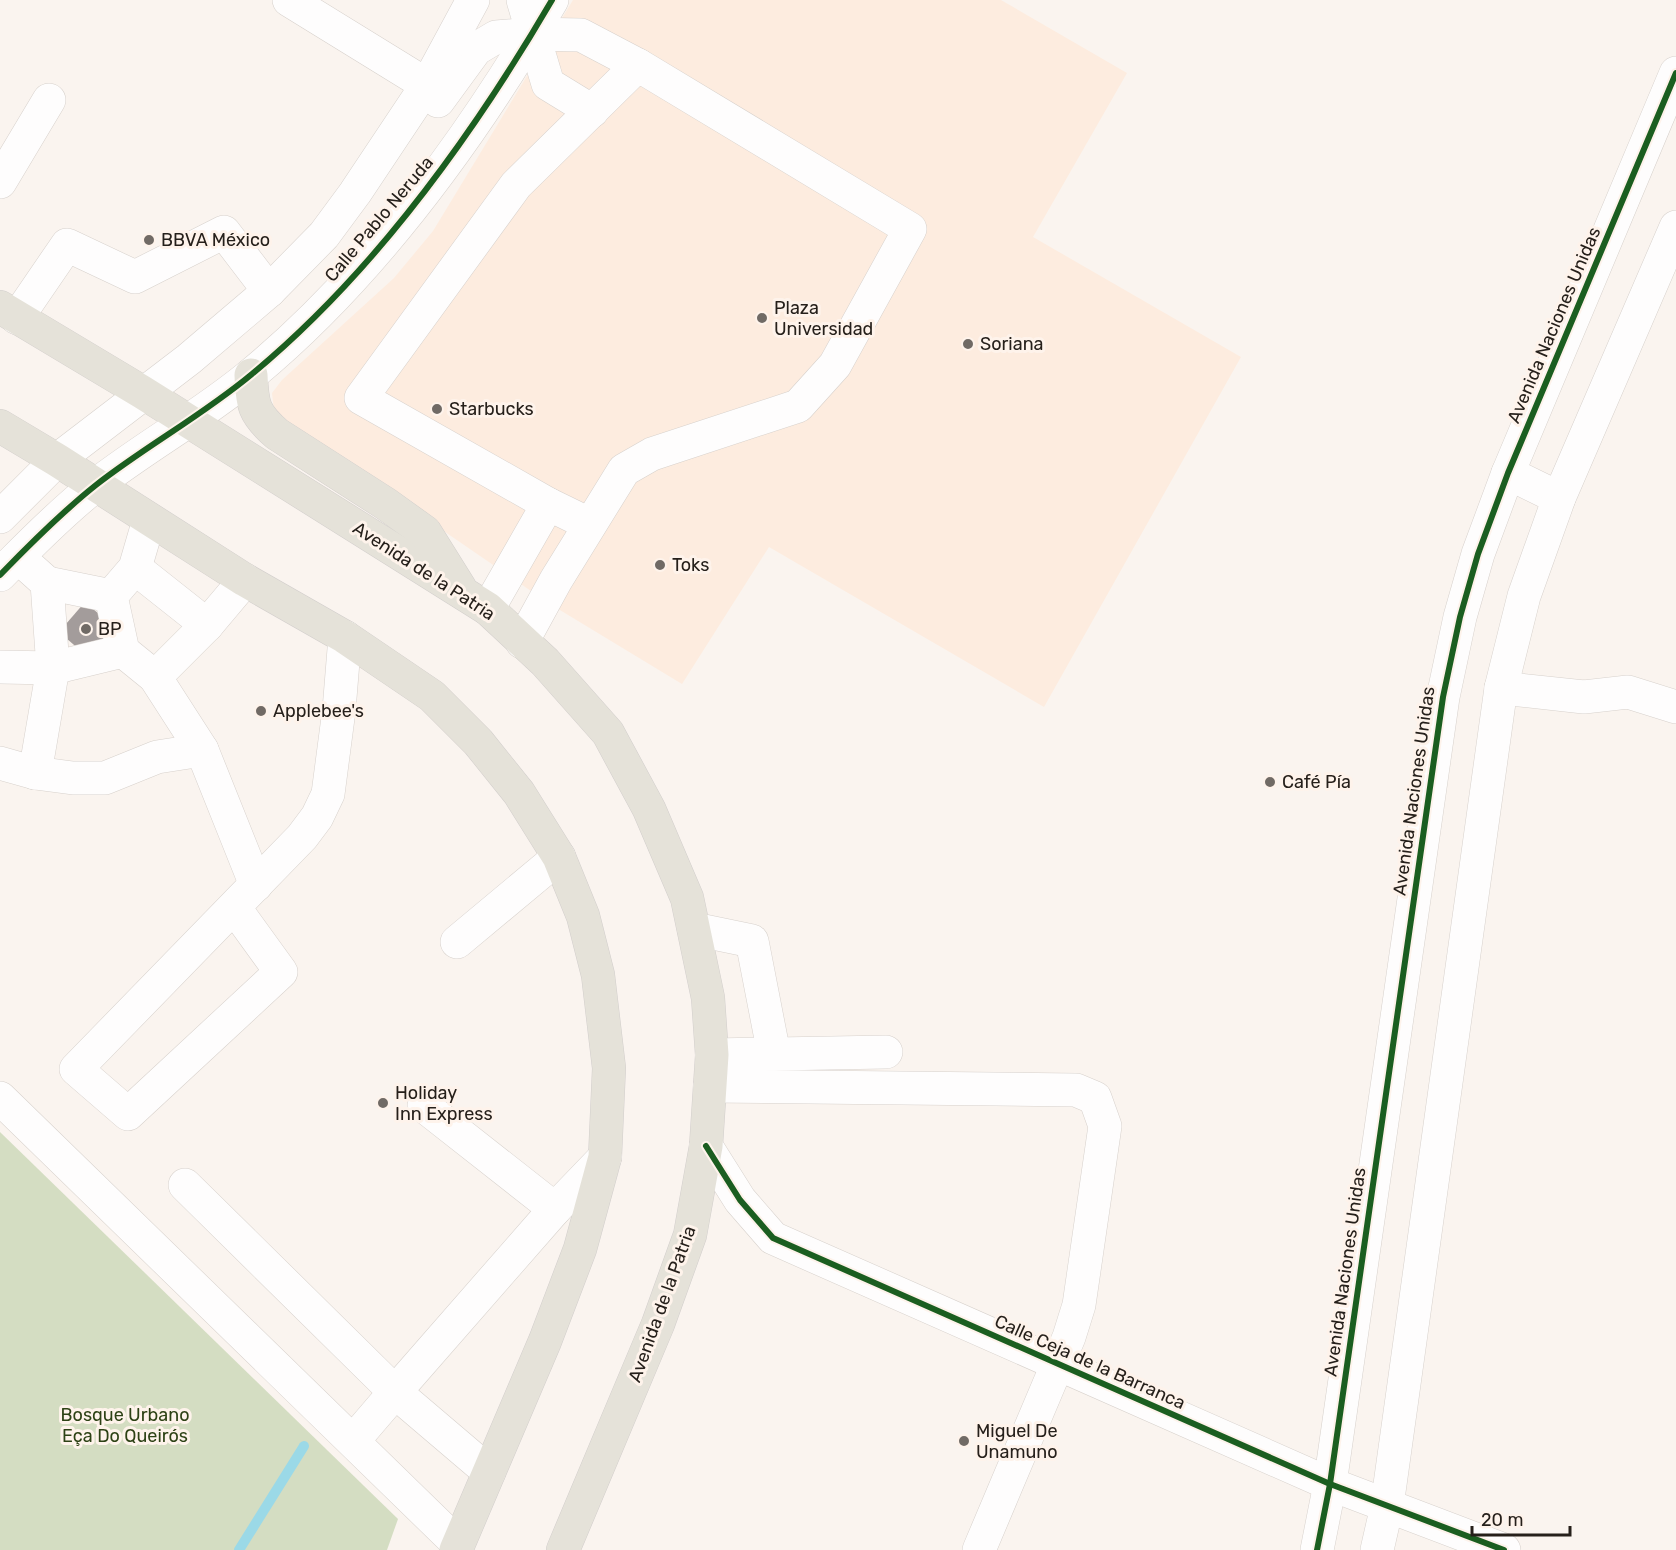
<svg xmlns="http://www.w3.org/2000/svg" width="1676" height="1550" viewBox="0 0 1676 1550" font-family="Rubik,sans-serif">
<rect width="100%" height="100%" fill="#faf4ef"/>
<path fill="#fdecdf" d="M 573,0 L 1001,0 L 1127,73 L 1033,237 L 1241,357 L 1044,707 L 769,547 L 682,684 L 550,604 L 298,431 L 274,410 L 272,393 L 282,380 L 394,278 L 433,231 Z"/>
<path fill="#d4ddc2" d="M 0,1132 L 398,1519 L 387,1550 L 0,1550 Z"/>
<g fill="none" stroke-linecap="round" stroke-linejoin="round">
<path stroke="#9bd9e7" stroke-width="10" d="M 239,1550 L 304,1446"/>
</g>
<path fill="#a39c9b" d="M 85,602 L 114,627 L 88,657 L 59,632 Z"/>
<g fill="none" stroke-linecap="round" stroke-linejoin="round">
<defs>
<g id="minor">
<path d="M 289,0 L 427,85"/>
<path d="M 523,0 L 548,84 L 592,111"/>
<path d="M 438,101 L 476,49 L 496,37 L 532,34 L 581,35 L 638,65"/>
<path d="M 0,182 L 49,100"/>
<path d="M 17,318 L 67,245 L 135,277 L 224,232 L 269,291"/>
<path d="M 1508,473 L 1559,498"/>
<path d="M 0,517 L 57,460 L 189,359 L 269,291 L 324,235 L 355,193 L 427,85 L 473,0"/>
<path d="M 149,520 L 135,568 L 111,596 L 123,651 L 155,677"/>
<path d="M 18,557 L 47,583 L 53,668 L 35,773"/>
<path d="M 135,568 L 207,625"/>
<path d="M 0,575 C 30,544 62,512 96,485 C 146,446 203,415 252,374 C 374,273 472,137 552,0"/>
<path d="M 245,580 L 207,625 L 155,677 L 202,750 L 256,885"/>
<path d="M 47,583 L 111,596"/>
<path d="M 488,609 L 548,504"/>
<path d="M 522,642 L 556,580 L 624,470 L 652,454 L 798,406 L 835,365 L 910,229 L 638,65 L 516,185 L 361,398 L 548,504 L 589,524"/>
<path d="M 0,667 L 53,668 L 123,651"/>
<path d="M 1501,688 L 1584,697 L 1628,692 L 1676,707"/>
<path d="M 0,763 L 35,773 L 73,778 L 105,778 L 157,757 L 202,750"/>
<path d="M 234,907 L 281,972 L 128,1114 L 76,1069 L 302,837 L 317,817 L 328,794 L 339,710 L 345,637"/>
<path d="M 694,929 L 752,941 L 774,1054"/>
<path d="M 457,942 L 559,857"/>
<path d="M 712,1055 L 886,1052"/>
<path d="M 710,1086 L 1076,1090 L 1095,1098 L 1105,1126 L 1079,1305 L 1069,1337 L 979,1550"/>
<path d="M 0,1098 L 458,1544"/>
<path d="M 424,1106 L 555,1209 L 605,1157"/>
<path d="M 706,1146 L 740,1200 L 773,1238 L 1330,1484 L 1504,1550"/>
<path d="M 185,1185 L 395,1392 L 555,1209"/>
<path d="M 353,1441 L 395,1392 L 489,1472"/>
<path d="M 1317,1550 L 1330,1484 L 1443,697 L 1460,617 L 1478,554 L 1508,473 L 1676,73"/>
<path d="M 1377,1550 L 1387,1506 L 1501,688 L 1524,596 L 1559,498 L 1676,227"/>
</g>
<g id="major">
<path d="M 0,307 L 142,392 L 488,609 L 545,662 L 608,733 L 649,809 L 687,898 L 708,998 L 712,1055 L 706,1146 L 690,1235 L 658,1324 L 563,1550"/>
<path d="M 251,375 C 252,405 254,414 277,434 L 386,504 L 425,532 L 460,588"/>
<path d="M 0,426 L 57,460 L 245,580 L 345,637 L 432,696 L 478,742 L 519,793 L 559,857 L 583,916 L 598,975 L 609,1068 L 605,1157 L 580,1249 L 545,1341 L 456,1550"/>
</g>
</defs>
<use href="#minor" stroke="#d7d1cc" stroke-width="34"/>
<use href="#major" stroke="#d2cecc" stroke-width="34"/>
<use href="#minor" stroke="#fefdfd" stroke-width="33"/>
<use href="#major" stroke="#e5e2d9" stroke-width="33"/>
<defs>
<g id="cycleway">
<path d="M 0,575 C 30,544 62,512 96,485 C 146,446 203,415 252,374 C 374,273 472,137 552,0"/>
<path d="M 706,1146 L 740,1200 L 773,1238 L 1330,1484 L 1504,1550"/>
<path d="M 1317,1550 L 1330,1484 L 1443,697 L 1460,617 L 1478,554 L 1508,473 L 1676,73"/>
</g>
</defs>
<use href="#cycleway" stroke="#fef3eb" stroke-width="10"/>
<use href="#cycleway" stroke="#1b5e20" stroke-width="6"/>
</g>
<g fill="#706a65" stroke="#fef3eb" stroke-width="2">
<circle cx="149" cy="240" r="6"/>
<circle cx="762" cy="318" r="6"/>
<circle cx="968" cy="344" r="6"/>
<circle cx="437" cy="409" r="6"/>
<circle cx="660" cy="565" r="6"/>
<circle cx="86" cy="629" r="6"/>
<circle cx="261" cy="711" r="6"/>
<circle cx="1270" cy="782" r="6"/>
<circle cx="383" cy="1103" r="6"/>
<circle cx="964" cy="1441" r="6"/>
</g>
<g text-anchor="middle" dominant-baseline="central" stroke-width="6" stroke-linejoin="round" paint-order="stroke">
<g font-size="18" fill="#26201b" stroke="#fef3eb">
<text transform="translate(379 219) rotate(-50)">Calle Pablo Neruda</text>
<text transform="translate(1554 325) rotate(-67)">Avenida Naciones Unidas</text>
<text transform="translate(424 571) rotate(33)">Avenida de la Patria</text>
<text transform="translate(1414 791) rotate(-82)">Avenida Naciones Unidas</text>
<text transform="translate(1345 1272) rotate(-82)">Avenida Naciones Unidas</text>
<text transform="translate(662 1304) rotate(-70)">Avenida de la Patria</text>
<text transform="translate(1090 1362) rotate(24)">Calle Ceja de la Barranca</text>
</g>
<g font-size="18" fill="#26201b" stroke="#fef3eb" text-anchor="start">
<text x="161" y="240">BBVA México</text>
<text x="774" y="308">Plaza<tspan x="774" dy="21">Universidad</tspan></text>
<text x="980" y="344">Soriana</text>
<text x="449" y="409">Starbucks</text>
<text x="672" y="565">Toks</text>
<text x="98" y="629">BP</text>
<text x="273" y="711">Applebee's</text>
<text x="1282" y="782">Café Pía</text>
<text x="395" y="1093">Holiday<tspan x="395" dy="21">Inn Express</tspan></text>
<text x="976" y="1431">Miguel De<tspan x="976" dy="21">Unamuno</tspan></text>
</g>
<g font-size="18" fill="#2d4215" stroke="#fef3eb">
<text x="125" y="1415">Bosque Urbano<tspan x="125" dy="21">Eça Do Queirós</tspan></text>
</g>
</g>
<path d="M1472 1526v9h98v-9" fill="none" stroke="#26201b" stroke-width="3"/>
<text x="1481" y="1526" font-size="18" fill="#26201b" stroke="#fef3eb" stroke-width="4.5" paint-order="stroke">20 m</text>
</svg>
